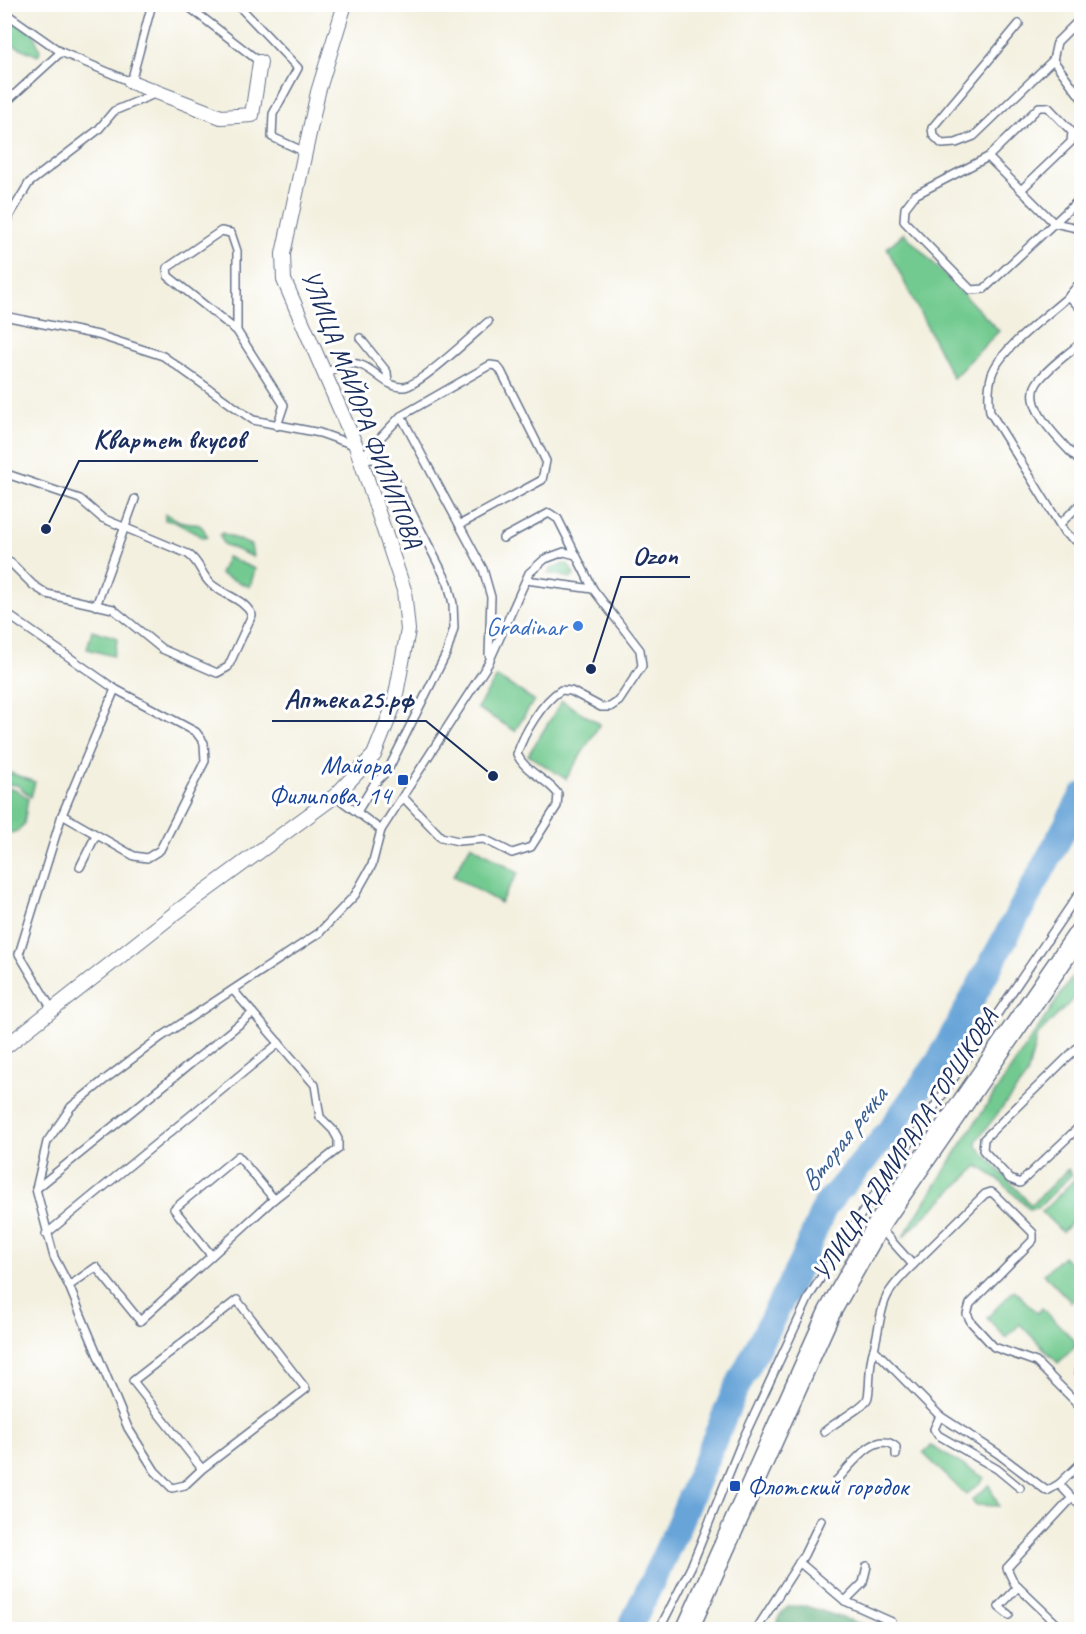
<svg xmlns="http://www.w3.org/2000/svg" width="1086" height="1634" viewBox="0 0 1086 1634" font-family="Caveat,sans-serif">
<rect width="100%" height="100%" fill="#fff"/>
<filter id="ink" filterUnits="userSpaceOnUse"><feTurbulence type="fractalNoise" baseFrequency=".0167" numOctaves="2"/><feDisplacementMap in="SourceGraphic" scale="12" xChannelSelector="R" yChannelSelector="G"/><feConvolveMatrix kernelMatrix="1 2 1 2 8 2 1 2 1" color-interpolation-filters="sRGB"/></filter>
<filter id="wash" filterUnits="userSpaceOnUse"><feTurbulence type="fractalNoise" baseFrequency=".008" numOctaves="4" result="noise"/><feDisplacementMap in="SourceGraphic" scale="24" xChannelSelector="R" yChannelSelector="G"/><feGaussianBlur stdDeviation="1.35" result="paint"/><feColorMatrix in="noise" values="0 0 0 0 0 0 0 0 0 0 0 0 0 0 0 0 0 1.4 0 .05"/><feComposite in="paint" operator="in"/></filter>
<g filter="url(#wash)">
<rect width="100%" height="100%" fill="#f3f0df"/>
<g fill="#72ca90" stroke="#467c77" stroke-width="1.5">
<path d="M 4,14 L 33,32 L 40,51 L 38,56 L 5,41 Z"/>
<path d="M 904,233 L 999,331 L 953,378 L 887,248 Z"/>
<path d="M 165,514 C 171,515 174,519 179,521 C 193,525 202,519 207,537 L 204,538 L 175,522 L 165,520 Z"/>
<path d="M 222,533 L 251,545 L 253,557 L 223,544 L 220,535 Z"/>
<path d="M 227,557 L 255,569 L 250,587 L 220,574 Z"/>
<path d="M 563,564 L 568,564 L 574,575 L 571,578 L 548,573 L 552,568 Z"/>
<path d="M 92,630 L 118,638 L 113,656 L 87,649 Z"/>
<path d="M 497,677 L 534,700 L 515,731 L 477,708 Z"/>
<path d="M 562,701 L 600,724 L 566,779 L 528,755 Z"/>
<path d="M 5,771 L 35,782 L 31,797 L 17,785 L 5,784 Z"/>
<path d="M 5,788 L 15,789 L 28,798 L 24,824 L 18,831 L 5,834 Z"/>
<path d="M 471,845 L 518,873 L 500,903 L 453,876 Z"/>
<path d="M 1081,964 L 1081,991 L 1037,1036 L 1027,1076 L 977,1140 L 976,1145 L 1031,1205 L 1068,1169 L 1072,1174 L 1038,1208 L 1029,1209 L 997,1178 L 978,1166 L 903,1237 L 969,1132 Z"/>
<path d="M 1075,1179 L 1081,1187 L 1081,1213 L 1062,1232 L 1042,1212 Z"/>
<path d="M 1063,1256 L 1081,1274 L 1081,1293 L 1071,1302 L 1044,1274 Z"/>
<path d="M 1014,1290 L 1037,1313 L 1042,1308 L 1078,1344 L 1058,1363 L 1020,1324 L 1006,1338 L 987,1318 Z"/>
<path d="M 931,1446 L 985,1478 L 966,1495 L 923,1453 Z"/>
<path d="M 989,1485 L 999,1506 L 975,1505 L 972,1500 Z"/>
</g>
<path fill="#5dae7a" stroke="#3c6e6c" stroke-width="1.5" d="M 789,1606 L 806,1606 L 877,1629 L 774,1629 L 782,1612 Z"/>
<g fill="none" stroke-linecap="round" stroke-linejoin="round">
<path stroke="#67a4d8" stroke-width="26" d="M 629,1630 L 675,1533 L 734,1393 L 801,1263 L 825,1206 L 886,1135 L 938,1062 L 1082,796"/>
</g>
</g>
<g filter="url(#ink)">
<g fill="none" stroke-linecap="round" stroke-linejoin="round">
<defs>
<g id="service">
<path d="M 177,4 L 189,7 L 260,62"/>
<path d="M 237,4 L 298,68 L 273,114 L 272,137 L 305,152"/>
<path d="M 4,12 L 61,52"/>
<path d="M 1019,24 L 932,128 L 933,135 L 942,144 L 956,143 L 974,136 L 1053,60 L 1082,99"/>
<path d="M 1053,60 L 1057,42 L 1082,17"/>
<path d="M 4,104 L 61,52 L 131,82 L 152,4"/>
<path d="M 988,157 L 1054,223 L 1082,229"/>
<path d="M 1021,190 L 1071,142 L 1072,132 L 1048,107 L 1039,107 L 988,157 L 915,195 L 905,208 L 904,221 L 971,290 L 984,289 L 1082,197"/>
<path d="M 4,225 L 29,183 L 98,130 L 114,111 L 157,93"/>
<path d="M 1082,280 L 1069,296 L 1082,310"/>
<path d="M 1069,296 C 1048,315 1001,348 992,374 C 988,387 988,398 990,412 L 1065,533 L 1082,545"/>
<path d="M 4,316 L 98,335 L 163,356 L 253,420 L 320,433 L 354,445"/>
<path d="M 237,331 L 237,251 L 231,233 L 221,231 L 167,268 L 168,276 L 237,331 L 284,405 L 277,426"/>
<path d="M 360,338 L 387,372 L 388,382"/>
<path d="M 1082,342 C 1068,354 1047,368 1037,383 C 1021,408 1066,446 1082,464"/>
<path d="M 325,373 C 332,370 339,366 346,364 C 369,358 383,389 404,387 C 420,385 473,335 488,322"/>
<path d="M 401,416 L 490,365 L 497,366 L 501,371 L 546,461 L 542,480 L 461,524"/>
<path d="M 361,458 L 401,416 L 483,569 L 491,597 L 489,655"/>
<path d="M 4,473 L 80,499 L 102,518 L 188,554 C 200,562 201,575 211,584 C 225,596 243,598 252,615 L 228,667 L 217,673 L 162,649 L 113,609 L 47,594 L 33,585 L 11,563 L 4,560"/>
<path d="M 1060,524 L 1082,502"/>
<path d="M 503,538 L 549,513 L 558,519 L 593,589"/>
<path d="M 96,606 L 135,499"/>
<path d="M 4,612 L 115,689 L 62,815 L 19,954 L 53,1011"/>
<path d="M 335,796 L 381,830 L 488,664 L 529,573 L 545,559 L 564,552 L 576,555"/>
<path d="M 403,797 L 441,837 L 458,841 L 484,839 L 512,853 L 531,847 L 557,806 L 558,794 C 546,778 525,772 517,754 C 524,733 542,702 561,690 L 571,691 L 601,707 L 610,707 L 619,701 L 642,666 L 640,650 L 593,589 L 526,580"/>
<path d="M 357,812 L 374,784 L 388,770 L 447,652 L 454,628 L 453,604 L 448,583 L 388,466 L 380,460 L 360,458"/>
<path d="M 62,815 L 134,856 L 147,858 L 160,850 L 205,761 L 204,743 L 196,732 L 115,689"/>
<path d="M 80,867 L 96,835"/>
<path d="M 1082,1043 L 984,1139 L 983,1150 L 1010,1179 L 1020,1183 L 1082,1124"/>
<path d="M 36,1189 L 253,1013"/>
<path d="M 879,1227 L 913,1265 L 985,1194 L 991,1192 L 994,1194 L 1033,1233 L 1033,1240 L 970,1304 L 967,1314 L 971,1322 L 994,1347 L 1036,1362 L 1082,1408"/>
<path d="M 46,1234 L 279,1043"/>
<path d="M 211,1255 L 174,1209 L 238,1156 L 274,1199"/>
<path d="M 913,1265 C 876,1301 885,1304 874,1349 L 940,1416 L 997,1453 L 1047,1491 L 1059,1484"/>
<path d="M 69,1286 L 96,1267 L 140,1321 L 274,1199 L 338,1149 L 338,1139 L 333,1130 L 320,1117 L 315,1085 L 233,990"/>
<path d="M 1078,1371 L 1082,1375"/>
<path d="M 940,1416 L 934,1429 L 938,1435 L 997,1469 L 1020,1488"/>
<path d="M 824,1432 C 834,1422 866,1407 868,1397 C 871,1381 868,1365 874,1349"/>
<path d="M 202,1469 L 133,1381 L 237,1300 L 306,1389 L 202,1469 L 185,1485 L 172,1488 L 155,1471 L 128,1428 L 69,1286 L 54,1257 L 36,1189 L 47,1142 L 71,1107 L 103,1081 L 161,1037 L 319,933 L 355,895 L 372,865 L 381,830"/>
<path d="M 837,1480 C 851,1466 875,1429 896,1447 L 896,1455"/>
<path d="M 1072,1498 L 1082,1507"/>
<path d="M 799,1562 L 845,1601 L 892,1622"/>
<path d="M 845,1601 L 863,1583 L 867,1566"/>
<path d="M 1009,1615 L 999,1607 L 1018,1587"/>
<path d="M 659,1630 L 691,1567 L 743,1439 L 810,1295 L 852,1228 L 1082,889"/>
<path d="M 756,1630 L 804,1555 L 821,1520"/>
<path d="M 1063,1630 L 1014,1583 L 1007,1568 L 1072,1498 L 1059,1484 L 1082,1462"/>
</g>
<g id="minor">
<path d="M 131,82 L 221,117 L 252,115 L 260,62"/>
<path d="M 4,1048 L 174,914 L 335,796 L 374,755 L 394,705 L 408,630 L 404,590 L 356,446 L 284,280 L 283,254 L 318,92 L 345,4"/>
</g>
<path id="primary" d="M 687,1630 L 829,1313 L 878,1226 L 1082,930"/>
</defs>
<use href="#service" stroke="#67738b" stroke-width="10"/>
<use href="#minor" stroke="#67738b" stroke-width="16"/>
<use href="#primary" stroke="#67738b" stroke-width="24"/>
<use href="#service" stroke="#fff" stroke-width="7"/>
<use href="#minor" stroke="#fff" stroke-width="14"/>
<use href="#primary" stroke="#fff" stroke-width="21"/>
</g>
</g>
<circle fill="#3f7fe0" stroke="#fff" stroke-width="2" cx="578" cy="626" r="6"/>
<g fill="#1a4fb4" stroke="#fff" stroke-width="2">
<rect x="397" y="774" width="12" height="12" rx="3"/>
<rect x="729" y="1480" width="12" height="12" rx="3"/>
</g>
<g text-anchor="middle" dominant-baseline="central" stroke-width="6" stroke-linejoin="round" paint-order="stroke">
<g font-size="26" fill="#1b2f5e" stroke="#fff">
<text transform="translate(362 409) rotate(69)">УЛИЦА МАЙОРА ФИЛИПОВА</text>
<text transform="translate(905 1145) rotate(-57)">УЛИЦА АДМИРАЛА ГОРШКОВА</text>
</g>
<g font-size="26" fill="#366cbe" stroke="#fff" text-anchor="end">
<text x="566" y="626">Gradinar</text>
</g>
<g font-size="26" fill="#164399" stroke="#fff" text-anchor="end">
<text x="391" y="765">Майора<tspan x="391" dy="30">Филипова, 14</tspan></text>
<text x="747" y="1486" text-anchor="start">Флотский городок</text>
</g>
<g font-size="27" font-style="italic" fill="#395e8f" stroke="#fff">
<text transform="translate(843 1139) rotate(-52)">Вторая речка</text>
</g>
</g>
<path fill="none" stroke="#1b2f5e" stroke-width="2" d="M46 529L79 461H258M591 669L621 577H690M493 776L426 721H272"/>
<g fill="#1b2f5e" stroke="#fff" stroke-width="2">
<circle cx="46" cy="529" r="6"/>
<circle cx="591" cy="669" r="6"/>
<circle cx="493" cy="776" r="6"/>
</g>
<g font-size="27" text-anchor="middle" font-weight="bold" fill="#1b2f5e" stroke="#fff" stroke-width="6" stroke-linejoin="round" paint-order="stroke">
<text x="169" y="448">Квартет вкусов</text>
<text x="655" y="564">Ozon</text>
<text x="349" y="708">Аптека25.рф</text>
</g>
<rect width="1086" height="1634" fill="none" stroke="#fff" stroke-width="24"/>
</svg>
